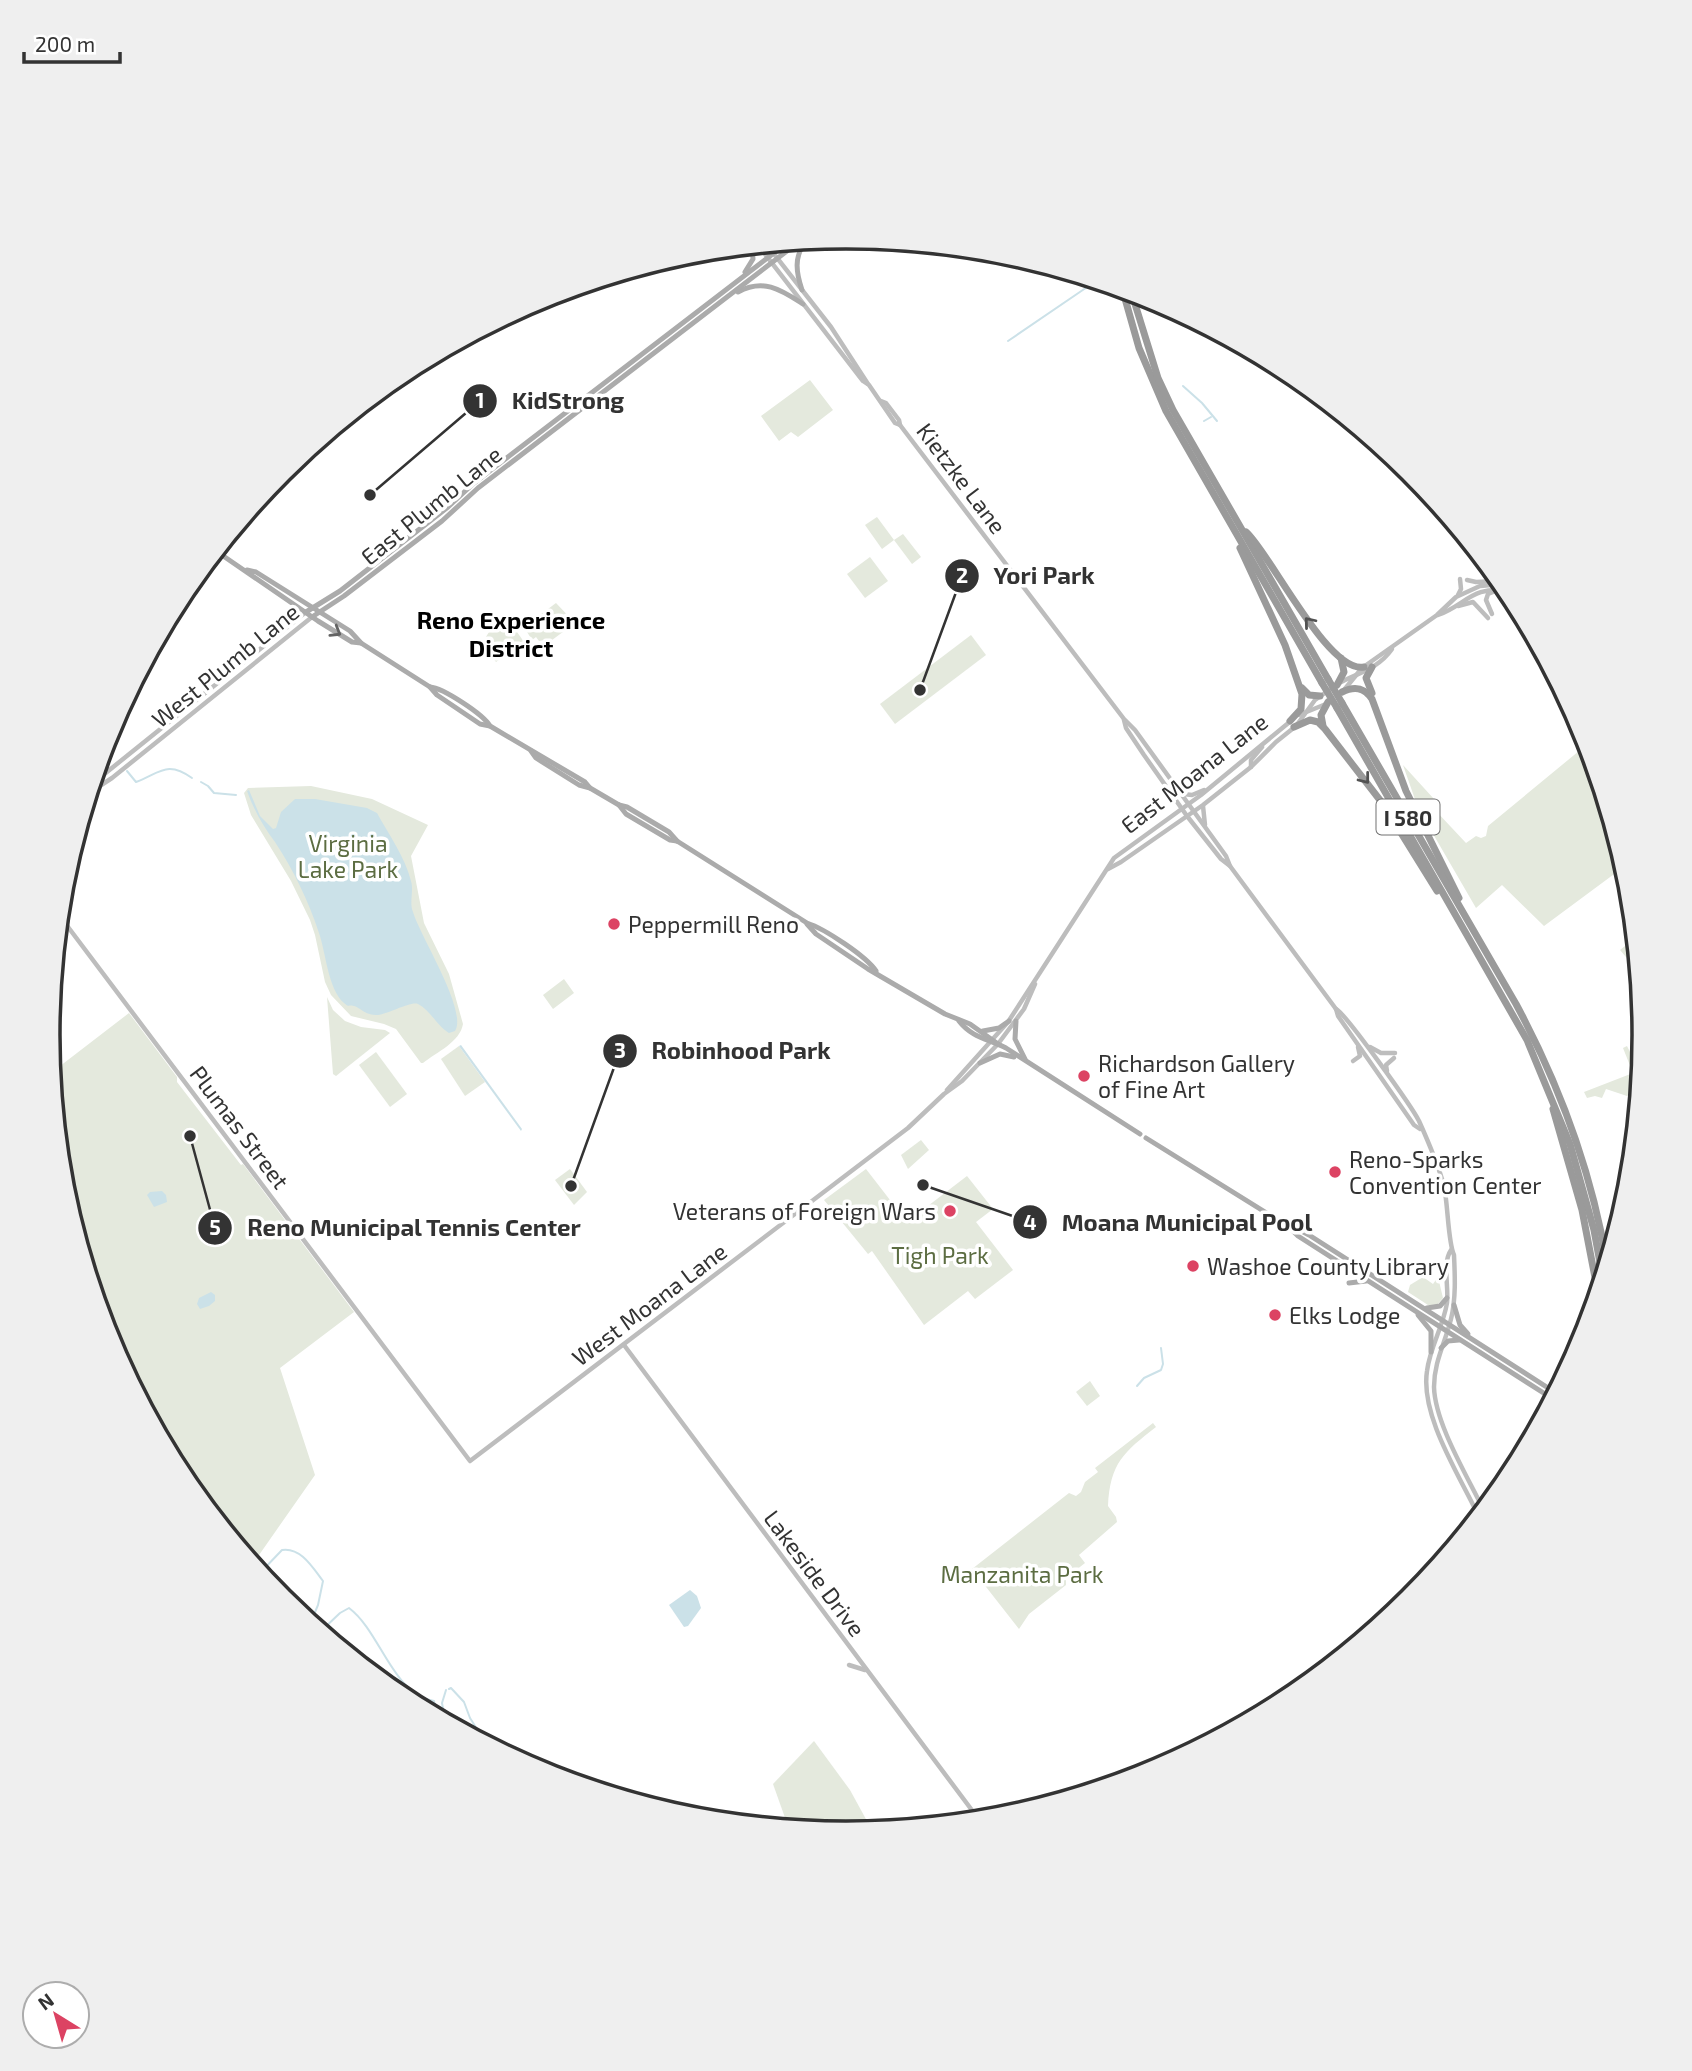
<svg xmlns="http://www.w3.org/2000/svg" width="1692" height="2071" viewBox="0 0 1692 2071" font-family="'Exo 2',sans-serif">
<rect width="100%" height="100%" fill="#fff"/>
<g fill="#e4e9dd">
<path d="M 810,380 L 833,410 L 798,437 L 791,432 L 779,441 L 761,416 Z"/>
<path d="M 877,517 L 894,540 L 903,534 L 921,557 L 912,564 L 894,540 L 882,549 L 865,525 Z"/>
<path d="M 870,557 L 888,581 L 865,598 L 847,574 Z"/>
<path d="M 556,603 L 575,623 L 548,643 L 545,640 L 539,641 L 536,637 L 532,640 L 524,627 Z"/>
<path d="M 498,618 L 515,629 L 524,642 L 496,662 L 482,643 Z"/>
<path d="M 971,635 L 986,655 L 895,724 L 880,704 Z"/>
<path d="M 1585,746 L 1589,747 L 1625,866 L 1544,926 L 1502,885 L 1476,908 L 1418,808 L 1403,765 L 1434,799 L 1436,811 L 1466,843 L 1476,836 L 1481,838 L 1486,836 L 1488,826 Z"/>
<path d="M 311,786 L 372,799 L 428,825 L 411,856 L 424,923 L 449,974 L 463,1024 C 460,1042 437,1052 423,1063 L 421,1063 L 396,1029 L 384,1024 L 351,1016 L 331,995 L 325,982 L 315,935 L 310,920 L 291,881 L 251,815 L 244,793 L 248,788 Z"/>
<path d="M 1635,938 L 1638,969 L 1637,970 L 1620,950 Z"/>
<path d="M 564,979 L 574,993 L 553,1009 L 543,995 Z"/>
<path d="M 327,997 L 333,1010 L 345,1021 L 361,1027 L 385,1030 L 390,1033 L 336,1076 L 333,1074 Z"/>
<path d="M 129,1013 L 177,1077 L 177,1082 L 241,1165 L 243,1164 L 354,1312 L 280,1368 L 315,1475 L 252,1565 L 182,1479 L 108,1341 L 63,1191 L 51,1073 Z"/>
<path d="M 459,1046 L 485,1082 L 465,1096 L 441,1059 Z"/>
<path d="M 1627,1046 L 1641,1074 L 1640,1088 L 1627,1096 L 1606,1089 L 1602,1098 L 1595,1096 L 1587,1098 L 1584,1092 L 1633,1073 L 1623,1048 Z"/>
<path d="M 376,1052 L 407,1094 L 390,1107 L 359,1065 Z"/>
<path d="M 921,1140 L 929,1150 L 908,1169 L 901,1155 Z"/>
<path d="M 570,1169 L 587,1192 L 574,1205 L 555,1180 Z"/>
<path d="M 866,1169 L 907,1222 L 967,1176 L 993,1209 L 976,1222 L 1013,1270 L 975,1299 L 968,1291 L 924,1325 L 872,1251 L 868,1254 L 824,1200 Z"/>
<path d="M 1423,1277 L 1433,1284 L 1438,1277 L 1443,1298 L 1437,1305 L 1428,1305 L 1408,1292 L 1410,1285 Z"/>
<path d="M 1090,1381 L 1100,1396 L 1087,1406 L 1076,1392 Z"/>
<path d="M 1153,1423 L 1156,1427 C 1124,1452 1110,1463 1108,1506 L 1116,1517 L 1117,1522 L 1079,1555 L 1085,1563 L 1066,1578 L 1066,1585 L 1029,1614 L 1019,1629 L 972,1569 L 1069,1493 L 1076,1496 L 1081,1492 L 1085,1482 L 1098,1472 L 1095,1468 Z"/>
<path d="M 814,1741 L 850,1790 L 873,1832 L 846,1834 L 789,1829 L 773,1784 Z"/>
</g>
<g fill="#cbe1e8">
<path d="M 249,790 L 260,816 L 273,829 L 276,828 L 281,812 L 295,799 L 315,799 L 367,808 L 377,813 C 389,835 405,857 411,881 C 414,891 409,903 413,912 C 420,936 468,1011 455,1031 L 449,1033 C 437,1026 431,1011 418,1004 C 411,1001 388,1014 378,1015 C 364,1015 363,1009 354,1006 C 346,1004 350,1008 344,1003 C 328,989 326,953 319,933 C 309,902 293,869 275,842 C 263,826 254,810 247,791 Z"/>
<path d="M 461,1045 L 522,1129 L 521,1131 L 459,1046 Z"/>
<path d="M 162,1191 L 166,1195 L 167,1202 L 154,1207 L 147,1195 L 150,1192 Z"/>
<path d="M 211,1292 L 215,1295 L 215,1301 L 209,1306 L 200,1309 L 197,1304 L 199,1298 Z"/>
<path d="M 690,1590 L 697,1596 L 701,1608 L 688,1626 L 684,1627 L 669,1605 Z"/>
</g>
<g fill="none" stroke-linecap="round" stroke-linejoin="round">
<g stroke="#cbe1e8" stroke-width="2">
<path d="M 1008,341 L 1096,281"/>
<path d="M 1183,386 L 1202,403 L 1217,421"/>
<path d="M 1204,421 L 1211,417"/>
<path d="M 127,771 L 136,782 C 160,773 167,760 192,778"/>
<path d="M 94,777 L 101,771"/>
<path d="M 201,782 L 208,786 L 214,793 L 236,795"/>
<path d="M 1137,1386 L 1144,1378 L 1161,1370 L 1163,1364 L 1161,1348"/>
<path d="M 259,1574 L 282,1550 C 301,1547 313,1568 323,1581 L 318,1605 L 310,1624"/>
<path d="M 320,1632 L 340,1613 L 349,1608 C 381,1632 392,1694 434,1701 L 437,1714 L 441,1717 L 444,1714 L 442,1703 L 446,1690"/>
<path d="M 449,1689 L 451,1688 L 464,1702 L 470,1718 L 487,1745"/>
</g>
<g stroke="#bdbdbd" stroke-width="4.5">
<path d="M 758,245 L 863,381 L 869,385 L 895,423 L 900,425"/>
<path d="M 767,245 L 831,327 L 868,384"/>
<path d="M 881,401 L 886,403 L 899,420 L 900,425 L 1124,719 L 1135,730 L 1226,856 L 1230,866"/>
<path d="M 1467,580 L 1476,582 L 1500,581"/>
<path d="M 1458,595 L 1461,589 L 1460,579"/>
<path d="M 1458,606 L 1473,602 L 1488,618"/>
<path d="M 1492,614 L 1486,600 L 1488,594 L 1493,592"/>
<path d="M 1438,615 C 1466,605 1472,585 1509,591"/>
<path d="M 1339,683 C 1358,673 1378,669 1392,649"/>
<path d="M 1344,690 L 1362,668 L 1437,615 L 1456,597 L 1480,586 L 1504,584"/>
<path d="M 1299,715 L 1326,704"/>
<path d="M 1124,720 L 1126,728 L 1144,755 L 1187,816 L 1221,859 L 1230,866 L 1336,1009 L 1338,1016 L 1414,1125 L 1420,1129"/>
<path d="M 1251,767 L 1251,760 L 1262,747"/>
<path d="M 92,784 L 306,612"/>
<path d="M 89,793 L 112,778 L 312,617"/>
<path d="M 1183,794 L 1192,795 L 1204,790"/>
<path d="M 1203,806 L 1205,825"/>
<path d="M 1108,869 L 1121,862 L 1203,805 L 1251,767 L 1276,742 L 1296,726 L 1315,700 L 1329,690"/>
<path d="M 59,915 L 470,1461 L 908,1128 L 944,1094 L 962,1081 L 998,1044 L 1024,1009 L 1035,984"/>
<path d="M 1336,1009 C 1346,1014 1412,1107 1419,1121 C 1428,1141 1438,1164 1444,1186 C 1448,1204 1448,1243 1454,1255 C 1455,1276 1456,1299 1451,1319 C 1445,1343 1434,1362 1434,1387 C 1435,1424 1468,1477 1484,1511"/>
<path d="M 1370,1047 L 1381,1053 L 1395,1053"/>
<path d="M 1353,1061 L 1360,1056 L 1358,1047"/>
<path d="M 1387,1071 L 1386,1065 L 1394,1058"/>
<path d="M 947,1090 L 1008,1022 L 1114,858 L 1201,795 L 1292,720"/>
<path d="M 1451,1250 C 1442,1263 1449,1287 1447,1303 C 1443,1327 1430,1347 1427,1371 C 1420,1416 1460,1476 1479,1517"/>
<path d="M 624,1345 L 980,1821"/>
<path d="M 849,1665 L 865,1670"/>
</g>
<g stroke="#ababab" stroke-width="5">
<path d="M 745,272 L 753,259 L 752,246"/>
<path d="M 802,290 C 796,272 794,258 805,241"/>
<path d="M 738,292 C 764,278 781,290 803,304"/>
<path d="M 216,551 L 318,621 L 352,642 L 361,643"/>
<path d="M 247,570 L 256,572 L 350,631 L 361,643 L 430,687 C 443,688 483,714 490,726"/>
<path d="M 306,612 L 340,591 L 448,507 L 474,483 L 787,243"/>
<path d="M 312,617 L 344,596 L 442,521 L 478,488 L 800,241"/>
<path d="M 430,687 L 437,695 L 480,724 L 490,726 L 585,782 L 590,788"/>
<path d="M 531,751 L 536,758 L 579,785 L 590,788 L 619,805 L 627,807 L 669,832 L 677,841"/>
<path d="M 619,805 L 626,814 L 670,840 L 677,841 L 807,923 C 825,929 866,956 876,971"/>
<path d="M 807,924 L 816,934 L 868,969 L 945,1014 L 970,1024 L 998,1044"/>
<path d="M 959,1021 C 972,1038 989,1039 1006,1048 L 1140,1134"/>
<path d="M 1016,1021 L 1015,1039 L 1025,1059"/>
<path d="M 983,1031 L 999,1028 L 1009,1021"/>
<path d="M 980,1063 L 1000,1054 L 1014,1057"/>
<path d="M 1146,1138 L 1289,1227 L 1298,1236 L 1553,1399"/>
<path d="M 1291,1228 L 1296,1228 L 1309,1235 L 1556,1393"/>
<path d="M 1349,1283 L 1366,1281"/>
<path d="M 1454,1305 L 1460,1325 L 1468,1334"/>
<path d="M 1427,1308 L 1440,1306 L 1447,1298"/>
<path d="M 1418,1315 L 1431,1331 L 1431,1352"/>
<path d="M 1441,1348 L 1448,1341 L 1459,1340"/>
</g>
<g stroke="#9a9a9a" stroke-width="7">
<path d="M 1122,288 L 1139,348 L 1166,411 L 1322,683"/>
<path d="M 1131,291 L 1158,378 L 1173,410 L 1328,679"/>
<path d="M 1246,532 C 1270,553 1328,674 1364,667"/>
<path d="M 1240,548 L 1285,645 L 1302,694 L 1301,709 L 1290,721"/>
<path d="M 1337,685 L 1344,672 L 1341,658"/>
<path d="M 1302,688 L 1309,695 L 1320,696"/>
<path d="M 1342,692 C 1354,686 1364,687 1372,699 L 1406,791 L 1459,898"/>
<path d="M 1372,693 L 1366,678 L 1372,667"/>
<path d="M 1342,703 L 1516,1004 C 1560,1086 1592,1173 1607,1264"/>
<path d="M 1337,708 L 1527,1040 L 1570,1144 L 1594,1230 L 1603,1279"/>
<path d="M 1323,726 L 1321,715 L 1328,702"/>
<path d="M 1294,727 L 1310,720 L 1318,722 L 1325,729 L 1383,804 L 1437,891"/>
<path d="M 1553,1109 L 1582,1210 L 1598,1293"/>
<path d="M 1593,1287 L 1595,1306"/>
</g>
<g stroke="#9a9a9a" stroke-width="7">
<path d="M 1328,679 L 1342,703"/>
<path d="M 1322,683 L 1337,708"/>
</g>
</g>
<defs><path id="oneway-chevron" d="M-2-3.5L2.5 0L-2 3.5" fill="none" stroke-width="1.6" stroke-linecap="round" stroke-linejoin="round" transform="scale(1.75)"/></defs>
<g stroke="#525252">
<use href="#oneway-chevron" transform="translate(1309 622) rotate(-130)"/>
<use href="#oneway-chevron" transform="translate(1365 779) rotate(52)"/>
</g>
<use stroke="#636363" href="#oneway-chevron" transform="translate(336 632) rotate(31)"/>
<g fill="#dc4363" stroke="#fff" stroke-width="2.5">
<circle cx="614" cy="924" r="7"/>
<circle cx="1084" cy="1076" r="7"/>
<circle cx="1335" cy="1172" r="7"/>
<circle cx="950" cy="1211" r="7"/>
<circle cx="1193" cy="1266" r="7"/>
<circle cx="1275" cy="1315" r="7"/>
</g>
<g text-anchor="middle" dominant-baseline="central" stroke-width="7" stroke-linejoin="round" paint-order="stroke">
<rect fill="#fff" stroke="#707070" stroke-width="2" x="1376.5" y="799.5" width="63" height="35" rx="5"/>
<g font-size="21" font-weight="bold" fill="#333">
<text x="1408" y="817">I 580</text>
</g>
<g font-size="23" fill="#333" stroke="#fff">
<text transform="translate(962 478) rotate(53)">Kietzke Lane</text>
<text transform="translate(431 505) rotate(-39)">East Plumb Lane</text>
<text transform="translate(225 665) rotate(-39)">West Plumb Lane</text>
<text transform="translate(1194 773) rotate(-38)">East Moana Lane</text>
<text transform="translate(240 1127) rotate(53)">Plumas Street</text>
<text transform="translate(649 1304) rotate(-37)">West Moana Lane</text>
<text transform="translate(815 1573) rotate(53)">Lakeside Drive</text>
</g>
<g font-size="23" fill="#5c6d42" stroke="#fff">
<text x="348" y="843">Virginia<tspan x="348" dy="26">Lake Park</tspan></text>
<text x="940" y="1255">Tigh Park</text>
<text x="1022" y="1574">Manzanita Park</text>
</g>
<g font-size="23" fill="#333" stroke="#fff" text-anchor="start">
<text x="628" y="924">Peppermill Reno</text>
<text x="1098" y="1063">Richardson Gallery<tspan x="1098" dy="26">of Fine Art</tspan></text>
<text x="1349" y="1159">Reno-Sparks<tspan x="1349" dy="26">Convention Center</tspan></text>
<text x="936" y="1211" text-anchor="end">Veterans of Foreign Wars</text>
<text x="1207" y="1266">Washoe County Library</text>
<text x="1289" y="1315">Elks Lodge</text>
</g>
<g font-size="24" font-weight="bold" fill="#000" stroke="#fff">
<text x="511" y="619">Reno Experience<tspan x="511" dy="28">District</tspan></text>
</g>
</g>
<path d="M0 0H1692V2071H0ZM60 1035a786 786 0 1 1 1572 0a786 786 0 1 1-1572 0Z" fill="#efefef" fill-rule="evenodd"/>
<path fill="none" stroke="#333" stroke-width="3.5" d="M60 1035a786 786 0 1 1 1572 0a786 786 0 1 1-1572 0Z"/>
<path fill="none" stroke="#333" stroke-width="2.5" d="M370 495L480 401M920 690L962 576M571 1186L620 1051M923 1185L1030 1222M190 1136L215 1228"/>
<g fill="#333" stroke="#fff" stroke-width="2.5">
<circle cx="370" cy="495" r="7"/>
<circle cx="920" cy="690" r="7"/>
<circle cx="571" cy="1186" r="7"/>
<circle cx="923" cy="1185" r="7"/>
<circle cx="190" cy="1136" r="7"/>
<circle cx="480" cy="401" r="18"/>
<circle cx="962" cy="576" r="18"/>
<circle cx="620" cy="1051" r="18"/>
<circle cx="1030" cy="1222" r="18"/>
<circle cx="215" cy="1228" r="18"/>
</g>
<g font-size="21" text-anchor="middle" font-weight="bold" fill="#fff">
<text x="480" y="408">1</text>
<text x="962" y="583">2</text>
<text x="620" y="1058">3</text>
<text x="1030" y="1230">4</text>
<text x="215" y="1235">5</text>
</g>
<g font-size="24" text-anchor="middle" font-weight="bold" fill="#333" stroke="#fff" stroke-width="7" stroke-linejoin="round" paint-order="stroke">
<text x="568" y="409">KidStrong</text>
<text x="1044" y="584">Yori Park</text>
<text x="741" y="1059">Robinhood Park</text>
<text x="1187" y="1231">Moana Municipal Pool</text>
<text x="414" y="1236">Reno Municipal Tennis Center</text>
</g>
<g transform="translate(56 2015) rotate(323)"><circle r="33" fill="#ffffff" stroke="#adadad" stroke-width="2"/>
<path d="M0-5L12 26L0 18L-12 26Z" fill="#dc4363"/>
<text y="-10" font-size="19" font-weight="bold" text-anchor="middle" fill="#333333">N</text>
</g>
<path d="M24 52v10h96v-10" fill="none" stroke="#333333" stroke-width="3.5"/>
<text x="35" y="52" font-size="21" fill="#333333" stroke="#ffffff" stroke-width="5" paint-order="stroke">200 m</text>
</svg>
